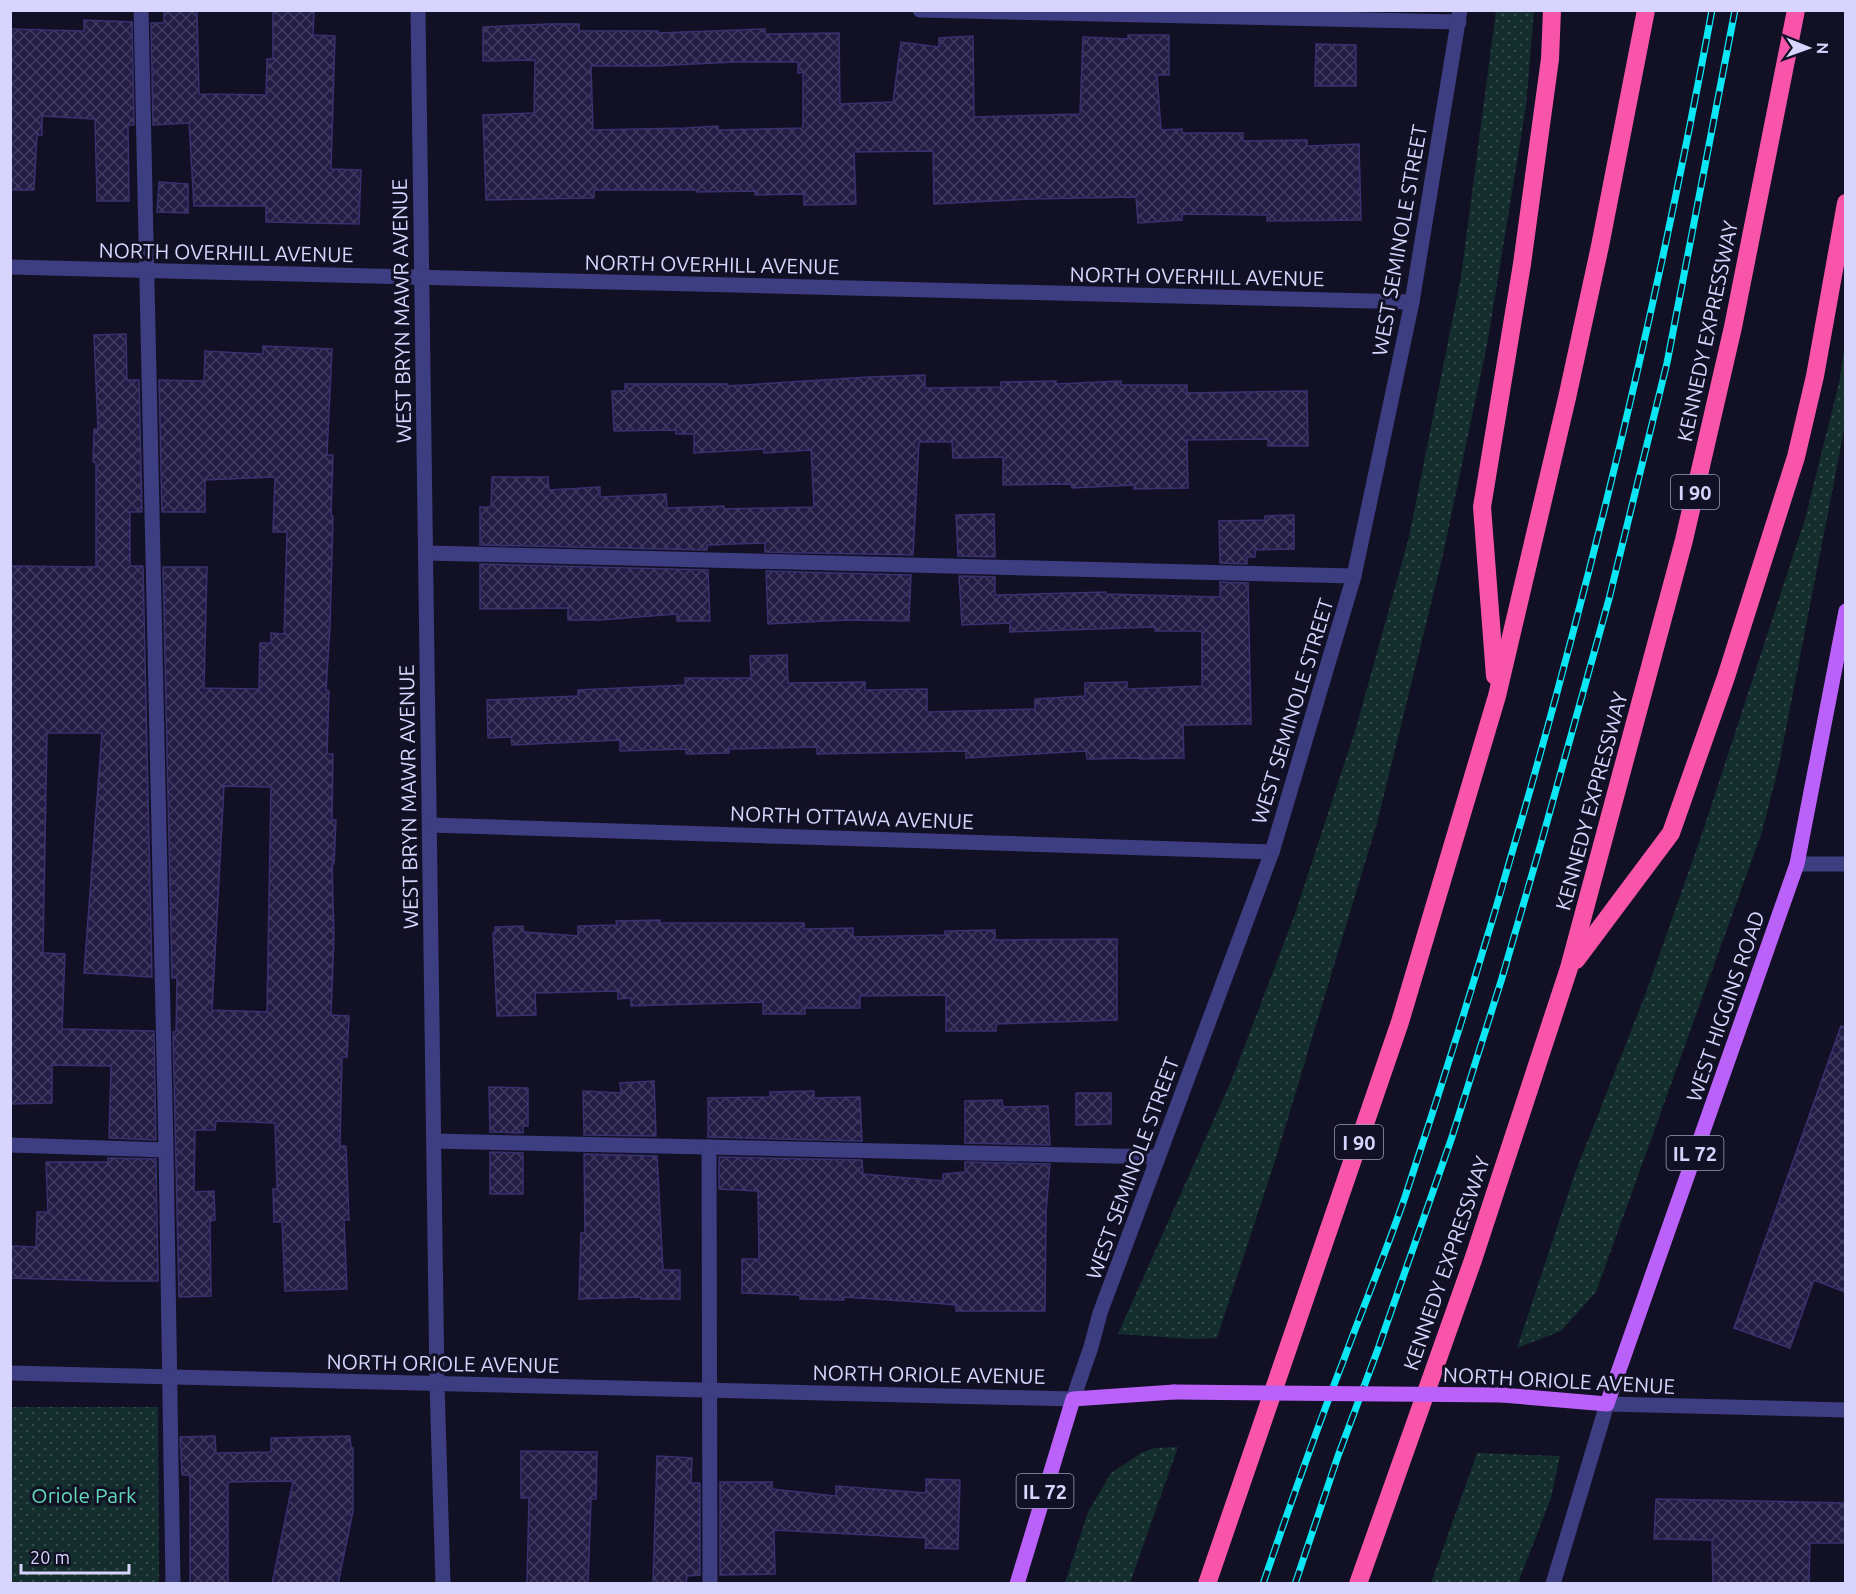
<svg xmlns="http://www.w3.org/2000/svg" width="1856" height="1594" viewBox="0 0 1856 1594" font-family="Ubuntu,sans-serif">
<defs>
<pattern id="green-dots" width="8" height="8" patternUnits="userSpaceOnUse" patternTransform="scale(1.5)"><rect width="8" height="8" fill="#132e2c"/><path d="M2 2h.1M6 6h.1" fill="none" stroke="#354b4c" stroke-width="1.8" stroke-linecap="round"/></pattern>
<pattern id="building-cross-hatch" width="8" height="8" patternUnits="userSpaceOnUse" patternTransform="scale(1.5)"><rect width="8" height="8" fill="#231c44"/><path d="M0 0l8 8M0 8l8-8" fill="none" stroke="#423c60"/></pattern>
</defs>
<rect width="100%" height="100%" fill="#121024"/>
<g fill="url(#green-dots)">
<path d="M 1496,11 L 1534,11 L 1526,106 L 1487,345 L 1442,559 L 1377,823 L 1275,1161 L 1217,1338 L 1192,1339 L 1118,1334 L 1232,1079 L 1295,914 L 1356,728 L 1409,537 L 1461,277 Z"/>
<path d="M 1845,342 L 1845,425 L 1779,765 L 1762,832 L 1596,1292 L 1561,1331 L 1517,1348 L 1575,1173 L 1644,998 L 1703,831 L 1805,519 L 1839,383 Z"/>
<path d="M 11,1407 L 158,1407 L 159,1583 L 11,1583 Z"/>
<path d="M 1178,1447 L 1130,1583 L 1065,1583 L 1088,1512 L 1111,1473 L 1141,1453 L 1154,1448 Z"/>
<path d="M 1477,1453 L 1560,1456 L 1551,1498 L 1518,1583 L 1431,1583 Z"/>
</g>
<g fill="url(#building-cross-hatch)" stroke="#39306f" stroke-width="1.5" fill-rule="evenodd">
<path d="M 164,10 L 197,10 L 199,94 L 266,95 L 267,59 L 273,59 L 273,10 L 314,10 L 313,35 L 335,36 L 331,169 L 361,170 L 359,224 L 266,222 L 266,206 L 194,206 L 189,123 L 153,125 L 151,23 L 164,23 Z"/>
<path d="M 84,20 L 132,22 L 134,125 L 128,125 L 129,201 L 97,201 L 95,119 L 42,116 L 42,135 L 37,135 L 34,190 L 10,190 L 10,29 L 84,31 Z"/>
<path d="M 549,24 L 579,24 L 579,31 L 658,31 L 658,33 L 765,29 L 765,34 L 839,33 L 840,104 L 893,102 L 901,42 L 939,47 L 939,38 L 973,36 L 974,117 L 1080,114 L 1083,37 L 1128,39 L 1128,35 L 1169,35 L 1169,75 L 1157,75 L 1161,130 L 1182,129 L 1182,133 L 1243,133 L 1243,141 L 1307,140 L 1307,146 L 1359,144 L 1361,220 L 1267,221 L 1267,215 L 1182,214 L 1182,220 L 1138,223 L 1136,197 L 1030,199 L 934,204 L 933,151 L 854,152 L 856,204 L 804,205 L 804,194 L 755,195 L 755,191 L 697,192 L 696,190 L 594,190 L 594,198 L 486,200 L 483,115 L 534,113 L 535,60 L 483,61 L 483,27 ZM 735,62 L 798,62 L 798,73 L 803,72 L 803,128 L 718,130 L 718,126 L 685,128 L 593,130 L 591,66 L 655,66 Z"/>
<path d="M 1316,44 L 1356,45 L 1356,86 L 1315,86 Z"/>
<path d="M 159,182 L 188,184 L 188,213 L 157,212 Z"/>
<path d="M 126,334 L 127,380 L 139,380 L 142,512 L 130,512 L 130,566 L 143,566 L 152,977 L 84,973 L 102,733 L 47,733 L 43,953 L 65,954 L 62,1029 L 154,1031 L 156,1140 L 109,1138 L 111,1066 L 52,1065 L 52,1103 L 10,1104 L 10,566 L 96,567 L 96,463 L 93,462 L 94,429 L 98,430 L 94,335 Z"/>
<path d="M 263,346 L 332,349 L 327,455 L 333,455 L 331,516 L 333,516 L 330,627 L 326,690 L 329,691 L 327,754 L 333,754 L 332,820 L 336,820 L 334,864 L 332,864 L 334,936 L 331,1015 L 349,1016 L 347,1057 L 342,1057 L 340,1146 L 346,1146 L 349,1220 L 344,1220 L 347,1289 L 285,1291 L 282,1222 L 274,1222 L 273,1189 L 277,1189 L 275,1123 L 216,1121 L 215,1130 L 195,1130 L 194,1192 L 214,1191 L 215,1220 L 210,1221 L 211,1296 L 179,1297 L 173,1032 L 176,1032 L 177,978 L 172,978 L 163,567 L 207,567 L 204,688 L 259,689 L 260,643 L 271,643 L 271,633 L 284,634 L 287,532 L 273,532 L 275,477 L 205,480 L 205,512 L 162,512 L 159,380 L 204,381 L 205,351 L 263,354 ZM 224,786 L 271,787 L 267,1012 L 212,1010 Z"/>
<path d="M 925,375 L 925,388 L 1001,387 L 1001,382 L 1056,381 L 1056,384 L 1121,381 L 1121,385 L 1187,385 L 1187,393 L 1307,391 L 1308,446 L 1268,446 L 1268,439 L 1187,440 L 1188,488 L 1134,489 L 1134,485 L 1072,488 L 1071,484 L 1003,485 L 1003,457 L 953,458 L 952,442 L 919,442 L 913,555 L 765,552 L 765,543 L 707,545 L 707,550 L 480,545 L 480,507 L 491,507 L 492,477 L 548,477 L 549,490 L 600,487 L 600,497 L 666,494 L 667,508 L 724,506 L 724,509 L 814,507 L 811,450 L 764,453 L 764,449 L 694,453 L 694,434 L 676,434 L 676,430 L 614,431 L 612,391 L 625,391 L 625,384 L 727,384 L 727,386 L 869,377 Z"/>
<path d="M 994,514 L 995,557 L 958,556 L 956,515 Z"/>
<path d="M 1294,515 L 1294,549 L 1255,550 L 1255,557 L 1247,557 L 1247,564 L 1220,563 L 1219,521 L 1265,520 L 1265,516 Z"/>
<path d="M 480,564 L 708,570 L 710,621 L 677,621 L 677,614 L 600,620 L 568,620 L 568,608 L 480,609 Z"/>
<path d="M 766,571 L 911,575 L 909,621 L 847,620 L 768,624 Z"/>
<path d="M 959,576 L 995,577 L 995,595 L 1106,592 L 1106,594 L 1220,597 L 1220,582 L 1248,583 L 1251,724 L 1183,725 L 1184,758 L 1140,759 L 1140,758 L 1087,759 L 1086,751 L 966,758 L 966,751 L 817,754 L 817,747 L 729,749 L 729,753 L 686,754 L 686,749 L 620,751 L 620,740 L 512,745 L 511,737 L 488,738 L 487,700 L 578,696 L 578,690 L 685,685 L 685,678 L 751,678 L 750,656 L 787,655 L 788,683 L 865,682 L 865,690 L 927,689 L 927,712 L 1035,709 L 1035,699 L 1085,696 L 1085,683 L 1127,682 L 1127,689 L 1202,686 L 1202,631 L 1155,631 L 1155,627 L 1010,632 L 1010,623 L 962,625 Z"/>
<path d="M 660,920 L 660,923 L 804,923 L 804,929 L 853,928 L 853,937 L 945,935 L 945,931 L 995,930 L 995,940 L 1117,939 L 1117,1020 L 996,1024 L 996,1031 L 946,1031 L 946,995 L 860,996 L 860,1008 L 805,1008 L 805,1014 L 763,1014 L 763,1002 L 631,1006 L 631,998 L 618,999 L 618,991 L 535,993 L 536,1015 L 497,1016 L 493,933 L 495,933 L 495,927 L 523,926 L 524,932 L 578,936 L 578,926 L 617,925 L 616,921 Z"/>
<path d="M 1841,1026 L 1845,1027 L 1845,1292 L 1814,1280 L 1790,1348 L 1734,1328 Z"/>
<path d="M 654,1081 L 656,1136 L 584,1135 L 583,1091 L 621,1093 L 620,1083 Z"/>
<path d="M 489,1087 L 528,1088 L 528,1126 L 523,1126 L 523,1133 L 490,1132 Z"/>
<path d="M 814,1091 L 814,1098 L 860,1097 L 862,1141 L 708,1137 L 708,1098 L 770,1097 L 770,1092 Z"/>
<path d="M 1076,1093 L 1111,1093 L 1111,1124 L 1076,1125 Z"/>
<path d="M 1002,1100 L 1003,1107 L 1048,1106 L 1050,1145 L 965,1143 L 965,1101 Z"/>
<path d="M 490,1152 L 523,1153 L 523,1194 L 490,1194 Z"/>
<path d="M 584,1154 L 657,1156 L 663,1270 L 680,1270 L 680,1299 L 641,1299 L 641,1297 L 579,1299 L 581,1233 L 585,1233 Z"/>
<path d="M 719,1157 L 862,1160 L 863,1174 L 943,1181 L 943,1174 L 965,1172 L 965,1162 L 1050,1164 L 1046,1212 L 1045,1311 L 956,1311 L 956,1305 L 934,1303 L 844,1297 L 844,1300 L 800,1299 L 800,1295 L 742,1293 L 742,1259 L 759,1259 L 758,1191 L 719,1189 Z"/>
<path d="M 108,1158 L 156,1159 L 158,1281 L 108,1281 L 10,1278 L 10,1246 L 36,1247 L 37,1212 L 48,1212 L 46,1162 L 108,1162 Z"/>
<path d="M 215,1436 L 216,1453 L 271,1452 L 271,1438 L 350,1436 L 351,1448 L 353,1448 L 353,1511 L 338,1584 L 272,1584 L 293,1481 L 228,1482 L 228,1584 L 190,1584 L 190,1475 L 182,1475 L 180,1437 Z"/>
<path d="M 521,1451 L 597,1452 L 596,1499 L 591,1499 L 588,1584 L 527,1584 L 529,1498 L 521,1498 Z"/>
<path d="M 657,1456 L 692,1458 L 691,1483 L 700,1483 L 700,1575 L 687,1576 L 686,1584 L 653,1584 Z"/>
<path d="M 926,1479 L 960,1480 L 958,1549 L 925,1548 L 926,1538 L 774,1530 L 775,1574 L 720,1575 L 720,1482 L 772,1482 L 772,1489 L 836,1496 L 836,1486 L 926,1493 Z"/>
<path d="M 1656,1499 L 1845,1503 L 1845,1543 L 1810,1543 L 1809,1584 L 1713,1584 L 1712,1540 L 1654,1539 Z"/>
</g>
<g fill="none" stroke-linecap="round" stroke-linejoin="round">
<g stroke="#3d3d81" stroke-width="15">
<path d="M 141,10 L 166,1150 L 173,1584"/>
<path d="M 920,10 L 1459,22"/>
<path d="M 426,553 L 1354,576"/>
<path d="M 434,1141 L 1158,1157"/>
<path d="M 10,1145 L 166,1150"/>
<path d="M 709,1147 L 710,1584"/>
</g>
<g stroke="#3d3d81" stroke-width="15">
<path d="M 418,10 L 437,1384 L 443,1584"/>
<path d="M 10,267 L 1412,302"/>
<path d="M 430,825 L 1272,852"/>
<path d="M 1797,864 L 1846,864"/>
<path d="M 10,1373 L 1073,1399"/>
</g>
<g stroke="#3d3d81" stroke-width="15">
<path d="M 1073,1399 L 1091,1347 L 1100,1313 L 1272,852 L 1354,576 L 1412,302 L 1460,10"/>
<path d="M 1553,1584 L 1607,1404 L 1846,1410"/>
</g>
<g stroke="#b961f8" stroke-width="15">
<path d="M 1502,1395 L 1607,1404 L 1797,864 L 1846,611"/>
<path d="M 1017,1584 L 1073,1399 L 1174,1392"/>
</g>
<g stroke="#f855aa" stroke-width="18">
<path d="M 1495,676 L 1482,507 L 1522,264 L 1550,59 L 1552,10"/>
<path d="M 1576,960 L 1671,833 L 1726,677 L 1796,457 L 1815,376 L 1846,203"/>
<path d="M 1207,1584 L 1400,1022 L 1497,696 L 1567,398 L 1600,246 L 1646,10"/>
<path d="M 1358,1584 L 1473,1260 L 1569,968 L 1684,540 L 1733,327 L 1796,10"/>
</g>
<defs>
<g id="rail">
<path d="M 1263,1584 C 1289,1508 1315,1433 1344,1359 C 1364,1305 1386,1252 1405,1197 C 1534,809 1638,413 1712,10"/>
<path d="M 1295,1584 L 1338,1456 L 1378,1349 L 1452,1137 L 1502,978 L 1542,840 L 1609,599 L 1667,363 L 1735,10"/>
</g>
</defs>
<use href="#rail" stroke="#0ae6f3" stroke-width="7"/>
<use href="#rail" stroke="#121024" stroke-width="4.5" stroke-dasharray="14" stroke-linecap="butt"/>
<path stroke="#b961f8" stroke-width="15" d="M 1174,1392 L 1502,1395"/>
</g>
<g text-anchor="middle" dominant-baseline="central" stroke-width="6" stroke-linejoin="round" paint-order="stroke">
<g fill="#121024" stroke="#9c9abc" stroke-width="1.5">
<rect x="1671" y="475" width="48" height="34" rx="4.5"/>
<rect x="1335" y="1125" width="48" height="34" rx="4.5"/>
<rect x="1666.5" y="1136" width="57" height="34" rx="4.5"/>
<rect x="1016.5" y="1474" width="57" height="34" rx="4.5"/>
</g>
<g font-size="20" font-weight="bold" fill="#d7d5fd">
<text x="1695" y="492">I 90</text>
<text x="1359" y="1142">I 90</text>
<text x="1695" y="1153">IL 72</text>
<text x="1045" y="1491">IL 72</text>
</g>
<g font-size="21" fill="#d7d5fd" stroke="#121024">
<text transform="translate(1399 240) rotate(-80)">WEST SEMINOLE STREET</text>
<text transform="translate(226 252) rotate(1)">NORTH OVERHILL AVENUE</text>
<text transform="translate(712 264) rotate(1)">NORTH OVERHILL AVENUE</text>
<text transform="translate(1197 276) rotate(1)">NORTH OVERHILL AVENUE</text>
<text transform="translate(401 311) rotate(-91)">WEST BRYN MAWR AVENUE</text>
<text transform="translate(1707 331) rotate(-78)">KENNEDY EXPRESSWAY</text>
<text transform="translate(1292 711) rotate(-73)">WEST SEMINOLE STREET</text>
<text transform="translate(408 797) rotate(-91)">WEST BRYN MAWR AVENUE</text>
<text transform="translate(1591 801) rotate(-75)">KENNEDY EXPRESSWAY</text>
<text transform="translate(852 817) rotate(2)">NORTH OTTAWA AVENUE</text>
<text transform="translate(1725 1006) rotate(-71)">WEST HIGGINS ROAD</text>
<text transform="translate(1132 1168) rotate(-70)">WEST SEMINOLE STREET</text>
<text transform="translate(1446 1263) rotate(-71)">KENNEDY EXPRESSWAY</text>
<text transform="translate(443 1363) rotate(1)">NORTH ORIOLE AVENUE</text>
<text transform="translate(929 1374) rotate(1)">NORTH ORIOLE AVENUE</text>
<text transform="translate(1559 1380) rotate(3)">NORTH ORIOLE AVENUE</text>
</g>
<g font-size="21" fill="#63dab8" stroke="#121024">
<text x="84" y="1495">Oriole Park</text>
</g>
</g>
<rect width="1856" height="1594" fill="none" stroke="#d7d5fd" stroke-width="24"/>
<g transform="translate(1808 48) rotate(91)" stroke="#121024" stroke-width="4.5" paint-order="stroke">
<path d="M0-4.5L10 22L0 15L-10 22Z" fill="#d7d5fd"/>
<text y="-9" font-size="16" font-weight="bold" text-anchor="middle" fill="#d7d5fd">N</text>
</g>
<path d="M21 1564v9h108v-9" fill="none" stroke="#d7d5fd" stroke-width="3"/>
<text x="30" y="1564" font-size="18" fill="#d7d5fd" stroke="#121024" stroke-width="4.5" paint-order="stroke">20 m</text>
</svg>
